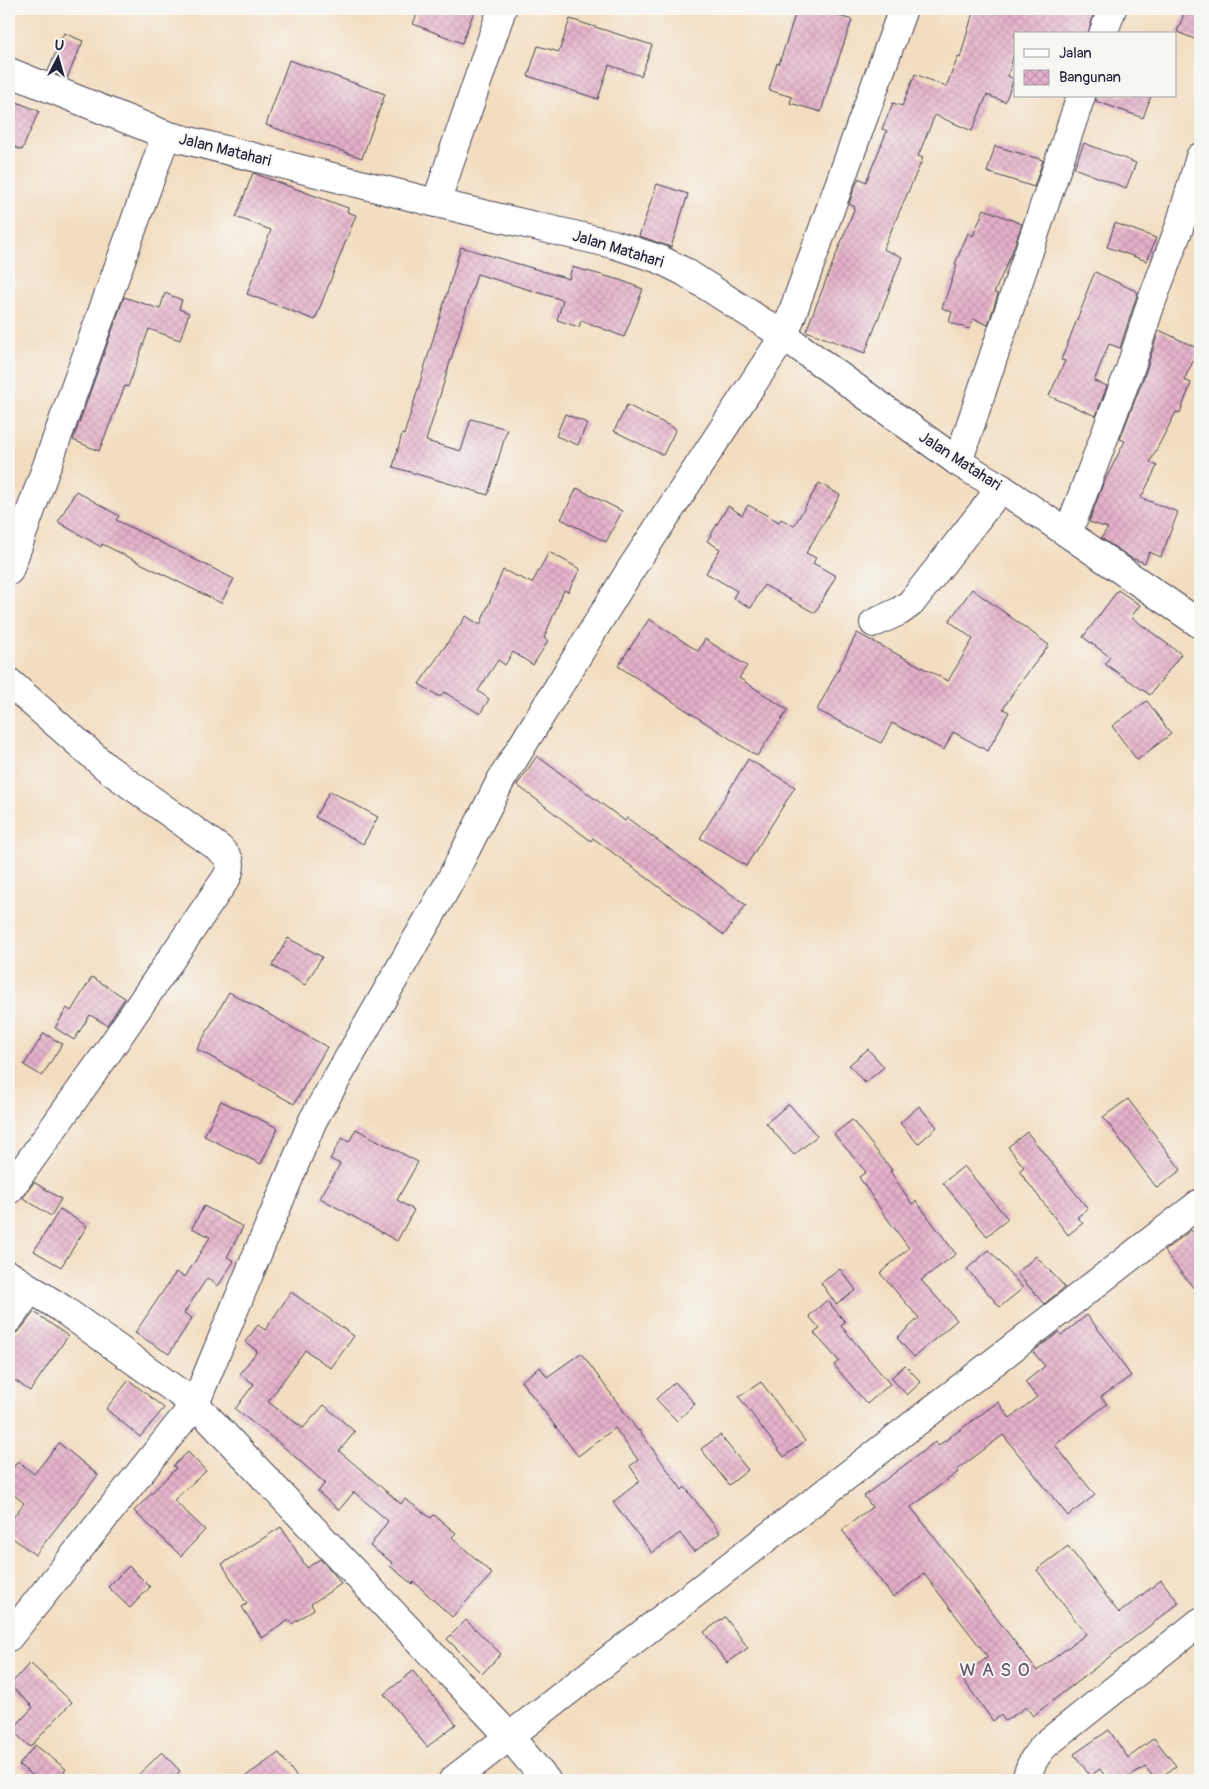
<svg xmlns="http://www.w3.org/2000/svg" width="1209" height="1789" viewBox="0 0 1209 1789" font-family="Pangolin,sans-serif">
<defs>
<pattern id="building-cross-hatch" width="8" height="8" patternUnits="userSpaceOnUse" patternTransform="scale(1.25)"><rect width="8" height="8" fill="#e4b0c9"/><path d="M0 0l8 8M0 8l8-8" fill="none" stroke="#c397ae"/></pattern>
</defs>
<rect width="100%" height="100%" fill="#f6f6f2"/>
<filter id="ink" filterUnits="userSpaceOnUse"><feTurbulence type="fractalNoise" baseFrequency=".02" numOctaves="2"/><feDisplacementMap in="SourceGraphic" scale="10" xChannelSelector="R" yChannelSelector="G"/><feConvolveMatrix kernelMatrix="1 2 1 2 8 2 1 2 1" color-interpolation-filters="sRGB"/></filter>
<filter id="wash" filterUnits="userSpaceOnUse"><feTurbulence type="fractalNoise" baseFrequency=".0096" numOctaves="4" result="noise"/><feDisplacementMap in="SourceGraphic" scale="20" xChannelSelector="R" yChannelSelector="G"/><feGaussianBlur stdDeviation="1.12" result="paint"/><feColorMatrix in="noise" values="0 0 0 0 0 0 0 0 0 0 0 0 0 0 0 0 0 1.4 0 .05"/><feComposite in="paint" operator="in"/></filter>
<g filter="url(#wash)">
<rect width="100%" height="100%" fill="#f3ddc0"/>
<g id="blocks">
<g fill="url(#building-cross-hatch)">
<path d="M 419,9 L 475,9 L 462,43 L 413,24 Z"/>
<path d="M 797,9 L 818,9 L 852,20 L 833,75 L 832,75 L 821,112 L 790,103 L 792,97 L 769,90 L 777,63 L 779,64 Z"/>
<path d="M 974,9 L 1095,9 L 1088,34 L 1015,34 L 1015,49 L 1008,76 L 1014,79 L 1005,102 L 987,95 L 972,131 L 935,115 L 918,156 L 923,158 L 883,249 L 902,257 L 865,353 L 806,331 L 855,207 L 849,204 L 854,189 L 859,178 L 866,182 L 887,131 L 882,129 L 893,103 L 902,106 L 915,74 L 946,87 L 958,57 L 960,58 Z"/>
<path d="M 1186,9 L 1200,9 L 1200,41 L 1177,32 Z"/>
<path d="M 570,19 L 652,45 L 641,76 L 609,65 L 598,99 L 528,76 L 538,46 L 559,52 Z"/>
<path d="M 64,33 L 83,41 L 67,78 L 48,71 Z"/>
<path d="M 289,60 L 385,94 L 362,158 L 266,125 Z"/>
<path d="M 1096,96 L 1151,96 L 1143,118 L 1096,101 Z"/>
<path d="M 9,99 L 39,111 L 22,150 L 9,145 Z"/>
<path d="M 1084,143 L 1136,163 L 1126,188 L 1074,168 Z"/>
<path d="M 995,146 L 1043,160 L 1034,187 L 987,172 Z"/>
<path d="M 253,173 L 348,208 L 347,212 L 356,215 L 315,320 L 247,294 L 271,230 L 236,217 Z"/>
<path d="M 657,184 L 688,194 L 671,247 L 639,236 Z"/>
<path d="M 984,209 L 1022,224 L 1011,255 L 994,293 L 998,294 L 988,325 L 973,319 L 969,329 L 949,322 L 952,312 L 942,308 L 957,265 L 955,264 L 968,233 L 973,236 Z"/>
<path d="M 1115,223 L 1156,238 L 1147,261 L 1107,247 Z"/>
<path d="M 461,247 L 569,279 L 572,267 L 620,280 L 643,289 L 624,337 L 581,320 L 579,327 L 557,320 L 563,300 L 477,274 L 426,441 L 461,451 L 471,419 L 507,429 L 488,495 L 393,467 L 402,434 L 404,435 Z"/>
<path d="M 1095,272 L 1138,292 L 1120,348 L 1109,344 L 1094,381 L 1107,386 L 1096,416 L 1049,396 L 1065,361 L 1061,360 L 1086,297 L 1085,296 Z"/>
<path d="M 165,293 L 182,300 L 179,309 L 189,313 L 180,340 L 149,329 L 128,387 L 125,386 L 99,451 L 73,440 L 124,297 L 160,309 Z"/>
<path d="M 1159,330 L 1199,349 L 1184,380 L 1191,383 L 1180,413 L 1176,412 L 1150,462 L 1157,466 L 1141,498 L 1178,512 L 1161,557 L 1149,552 L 1145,563 L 1131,558 L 1101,538 L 1108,528 L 1089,522 L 1103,484 L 1125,441 L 1120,439 L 1145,374 Z"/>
<path d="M 627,405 L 676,429 L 663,455 L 614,431 Z"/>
<path d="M 565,414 L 587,423 L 578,445 L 556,436 Z"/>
<path d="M 819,483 L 840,495 L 806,553 L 816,558 L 813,563 L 836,576 L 815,613 L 764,585 L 751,608 L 733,598 L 737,591 L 706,573 L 720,549 L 707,541 L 728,506 L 742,515 L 748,505 L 779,522 L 781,519 L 794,526 Z"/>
<path d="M 577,488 L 622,511 L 606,542 L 561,519 Z"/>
<path d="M 76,491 L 119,516 L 116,520 L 234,579 L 221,603 L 102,544 L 101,547 L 58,522 Z"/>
<path d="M 549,552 L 580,569 L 568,592 L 564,590 L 544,638 L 548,641 L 533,665 L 513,652 L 505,665 L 498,660 L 478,691 L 489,699 L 480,714 L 444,692 L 440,697 L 419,684 L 466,616 L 480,625 L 503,570 L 532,583 Z"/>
<path d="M 972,589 L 1049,645 L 1016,688 L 1003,709 L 1009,712 L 988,751 L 953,732 L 944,750 L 892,723 L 881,743 L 817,710 L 857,633 L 948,681 L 973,639 L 949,621 Z"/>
<path d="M 1118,590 L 1140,605 L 1131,617 L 1181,654 L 1150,695 L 1105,664 L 1110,657 L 1083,637 Z"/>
<path d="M 649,619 L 698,651 L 705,639 L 747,666 L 739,678 L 788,710 L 757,756 L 618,666 Z"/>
<path d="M 1147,701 L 1171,734 L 1137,760 L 1112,726 Z"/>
<path d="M 537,756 L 625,821 L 627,818 L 746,905 L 724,935 L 593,838 L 591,841 L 517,785 Z"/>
<path d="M 748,759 L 795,787 L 746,866 L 700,838 Z"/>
<path d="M 330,791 L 378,817 L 363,844 L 315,817 Z"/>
<path d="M 288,938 L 322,957 L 305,985 L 272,966 Z"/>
<path d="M 92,977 L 125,998 L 107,1025 L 90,1015 L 74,1040 L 55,1028 L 67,1008 L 71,1011 Z"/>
<path d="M 229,992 L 327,1047 L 294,1104 L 197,1049 Z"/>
<path d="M 44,1033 L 62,1044 L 42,1076 L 24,1065 Z"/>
<path d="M 868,1049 L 884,1067 L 865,1083 L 849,1065 Z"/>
<path d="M 1128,1099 L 1181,1170 L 1157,1188 L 1103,1117 Z"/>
<path d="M 221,1101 L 278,1128 L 261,1164 L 204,1136 Z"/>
<path d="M 789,1104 L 817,1136 L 794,1155 L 766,1123 Z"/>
<path d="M 919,1106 L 937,1127 L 918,1144 L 900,1123 Z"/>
<path d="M 852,1120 L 892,1170 L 890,1171 L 912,1204 L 916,1201 L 956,1254 L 921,1280 L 957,1320 L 914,1357 L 897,1338 L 919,1318 L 880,1273 L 909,1248 L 883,1213 L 859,1177 L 866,1172 L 834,1134 Z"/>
<path d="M 356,1129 L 418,1162 L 397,1200 L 414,1210 L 397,1241 L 320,1198 L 340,1164 L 330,1159 L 342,1138 L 349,1142 Z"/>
<path d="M 1027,1132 L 1088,1209 L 1077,1217 L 1083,1223 L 1068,1235 L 1019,1171 L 1024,1167 L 1008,1147 Z"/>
<path d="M 964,1166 L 1008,1219 L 987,1236 L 943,1183 Z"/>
<path d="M 34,1182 L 61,1199 L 51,1216 L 23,1198 Z"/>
<path d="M 204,1206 L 243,1227 L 227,1257 L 234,1261 L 218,1286 L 207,1278 L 184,1313 L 192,1318 L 169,1354 L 135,1333 L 176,1272 L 185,1277 L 210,1237 L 192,1228 Z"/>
<path d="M 60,1209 L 87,1226 L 61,1267 L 34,1251 Z"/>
<path d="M 1191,1230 L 1200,1241 L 1200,1296 L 1164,1251 Z"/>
<path d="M 989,1250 L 1023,1288 L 1000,1307 L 967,1269 Z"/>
<path d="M 1036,1256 L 1065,1287 L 1044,1304 L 1017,1273 Z"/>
<path d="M 840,1269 L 856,1290 L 836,1304 L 821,1283 Z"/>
<path d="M 291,1292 L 354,1336 L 331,1368 L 305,1350 L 268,1402 L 303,1428 L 324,1405 L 355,1432 L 339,1451 L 401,1504 L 405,1499 L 431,1518 L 434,1515 L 456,1533 L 452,1537 L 492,1574 L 452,1617 L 414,1582 L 412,1584 L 390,1566 L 393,1563 L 370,1546 L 388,1521 L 354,1492 L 339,1510 L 318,1492 L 325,1483 L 279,1443 L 235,1409 L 254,1384 L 240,1374 L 257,1351 L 245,1342 L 258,1325 L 265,1330 Z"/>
<path d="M 827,1300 L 845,1322 L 841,1326 L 890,1384 L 867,1404 L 834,1365 L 839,1361 L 814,1333 L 820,1329 L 809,1316 Z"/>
<path d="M 34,1312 L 68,1336 L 30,1391 L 9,1376 L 9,1334 L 16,1333 L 21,1329 Z"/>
<path d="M 1087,1315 L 1108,1342 L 1131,1376 L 1101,1397 L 1107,1404 L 1055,1445 L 1095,1495 L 1068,1516 L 1003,1435 L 957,1470 L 958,1472 L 911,1507 L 1037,1671 L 1086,1634 L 1037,1570 L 1068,1546 L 1119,1613 L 1161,1580 L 1179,1603 L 1033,1716 L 1026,1707 L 1005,1721 L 1001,1715 L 993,1721 L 961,1677 L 988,1657 L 924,1574 L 893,1597 L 842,1530 L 872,1507 L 864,1496 L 935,1442 L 938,1446 L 998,1402 L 1010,1418 L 1037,1397 L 1025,1382 L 1045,1366 L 1033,1352 L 1059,1332 L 1062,1335 Z"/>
<path d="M 581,1353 L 638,1431 L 639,1430 L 682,1490 L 685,1487 L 720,1533 L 694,1552 L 680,1533 L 652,1553 L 613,1502 L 640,1481 L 630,1466 L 638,1460 L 615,1428 L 578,1456 L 521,1381 L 540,1367 L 547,1377 Z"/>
<path d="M 905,1365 L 921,1382 L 907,1395 L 891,1378 Z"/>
<path d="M 129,1380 L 164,1408 L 140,1437 L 106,1409 Z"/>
<path d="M 675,1382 L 695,1404 L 677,1421 L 656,1399 Z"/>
<path d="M 761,1382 L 805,1441 L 784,1457 L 739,1397 Z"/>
<path d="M 720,1435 L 748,1470 L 729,1485 L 701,1449 Z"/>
<path d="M 59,1443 L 98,1475 L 35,1555 L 9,1535 L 9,1523 L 24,1503 L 9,1491 L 9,1473 L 18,1461 L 34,1474 Z"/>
<path d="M 188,1452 L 206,1471 L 174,1500 L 205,1530 L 181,1556 L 134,1511 L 176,1468 L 173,1466 Z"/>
<path d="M 281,1527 L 307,1568 L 320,1559 L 334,1574 L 341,1584 L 311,1604 L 314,1609 L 292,1624 L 289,1620 L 262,1638 L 242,1607 L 247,1604 L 222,1564 Z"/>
<path d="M 129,1566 L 150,1587 L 130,1608 L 108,1587 Z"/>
<path d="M 725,1617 L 748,1648 L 727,1663 L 704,1632 Z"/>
<path d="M 466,1620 L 501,1654 L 482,1674 L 447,1639 Z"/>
<path d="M 30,1663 L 72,1702 L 30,1747 L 12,1730 L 33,1707 L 10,1685 Z"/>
<path d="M 413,1671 L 456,1724 L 427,1747 L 384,1694 Z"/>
<path d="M 1109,1730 L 1128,1758 L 1154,1738 L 1176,1766 L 1157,1780 L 1156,1780 L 1145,1767 L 1125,1780 L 1100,1780 L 1105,1776 L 1100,1769 L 1090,1776 L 1074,1754 Z"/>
<path d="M 35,1745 L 66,1769 L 57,1780 L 39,1780 L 19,1765 Z"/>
<path d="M 162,1752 L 180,1771 L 171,1780 L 133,1780 Z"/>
<path d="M 279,1753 L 299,1780 L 240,1780 Z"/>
</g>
</g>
</g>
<g filter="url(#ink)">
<use href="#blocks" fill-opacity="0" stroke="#413e4f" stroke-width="1"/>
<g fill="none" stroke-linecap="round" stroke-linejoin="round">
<defs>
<g id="minor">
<path d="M 1103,34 L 1112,9"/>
<path d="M 9,72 L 166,135 L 436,203 L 613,244 L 659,259 L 685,272 L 784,336 L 958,462 L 1001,488 L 1200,624"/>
<path d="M 436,203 L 502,9"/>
<path d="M 958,462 L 1081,96"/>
<path d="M 1068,533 L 1130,369 L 1150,306 L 1179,228 L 1200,157"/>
<path d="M 9,571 L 166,135"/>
<path d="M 874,623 L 900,611 L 911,603 L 1001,488"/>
<path d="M 9,682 L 107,768 L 220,849 C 230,859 233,863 227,877 L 107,1053 L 9,1190"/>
<path d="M 9,1275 L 61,1308 L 195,1404 L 509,1736 L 546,1780"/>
<path d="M 9,1319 L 31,1289"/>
<path d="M 9,1637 L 195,1404 L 313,1120 L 449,883 L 501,780 L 629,572 L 784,336 L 903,9"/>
<path d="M 453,1780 L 1200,1203"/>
<path d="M 1026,1780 C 1030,1765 1035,1755 1046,1744 L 1200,1622"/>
</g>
</defs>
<use href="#minor" stroke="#413e4f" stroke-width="30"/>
<use href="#minor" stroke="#fff" stroke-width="28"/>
</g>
</g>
<g text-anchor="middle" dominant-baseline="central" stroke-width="4" stroke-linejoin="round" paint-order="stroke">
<g font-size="16" fill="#22223b" stroke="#f6f6f2">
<text transform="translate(225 150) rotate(14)">Jalan Matahari</text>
<text transform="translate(618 249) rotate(17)">Jalan Matahari</text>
<text transform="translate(960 461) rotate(33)">Jalan Matahari</text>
</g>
<g font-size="19" letter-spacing="1" fill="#66546d" stroke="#f6f6f2">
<text x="995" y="1670">W A S O</text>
</g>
</g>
<rect width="1209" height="1789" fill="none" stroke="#f6f6f2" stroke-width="30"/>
<rect x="1014" y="32" width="162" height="65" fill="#f6f6f2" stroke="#a1a1a9"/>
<rect x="1024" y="49" width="25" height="8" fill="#ffffff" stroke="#a1a1a9"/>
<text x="1059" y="58" font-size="15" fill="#22223b">Jalan</text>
<rect x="1024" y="70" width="25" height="15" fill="url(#building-cross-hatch)" stroke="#a1a1a9"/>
<text x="1059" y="82" font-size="15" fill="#22223b">Bangunan</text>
<g transform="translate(58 58) rotate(6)" stroke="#f6f6f2" stroke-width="4" paint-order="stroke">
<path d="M0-4L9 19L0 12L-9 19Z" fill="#22223b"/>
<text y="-8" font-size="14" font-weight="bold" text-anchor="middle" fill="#22223b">U</text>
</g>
</svg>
